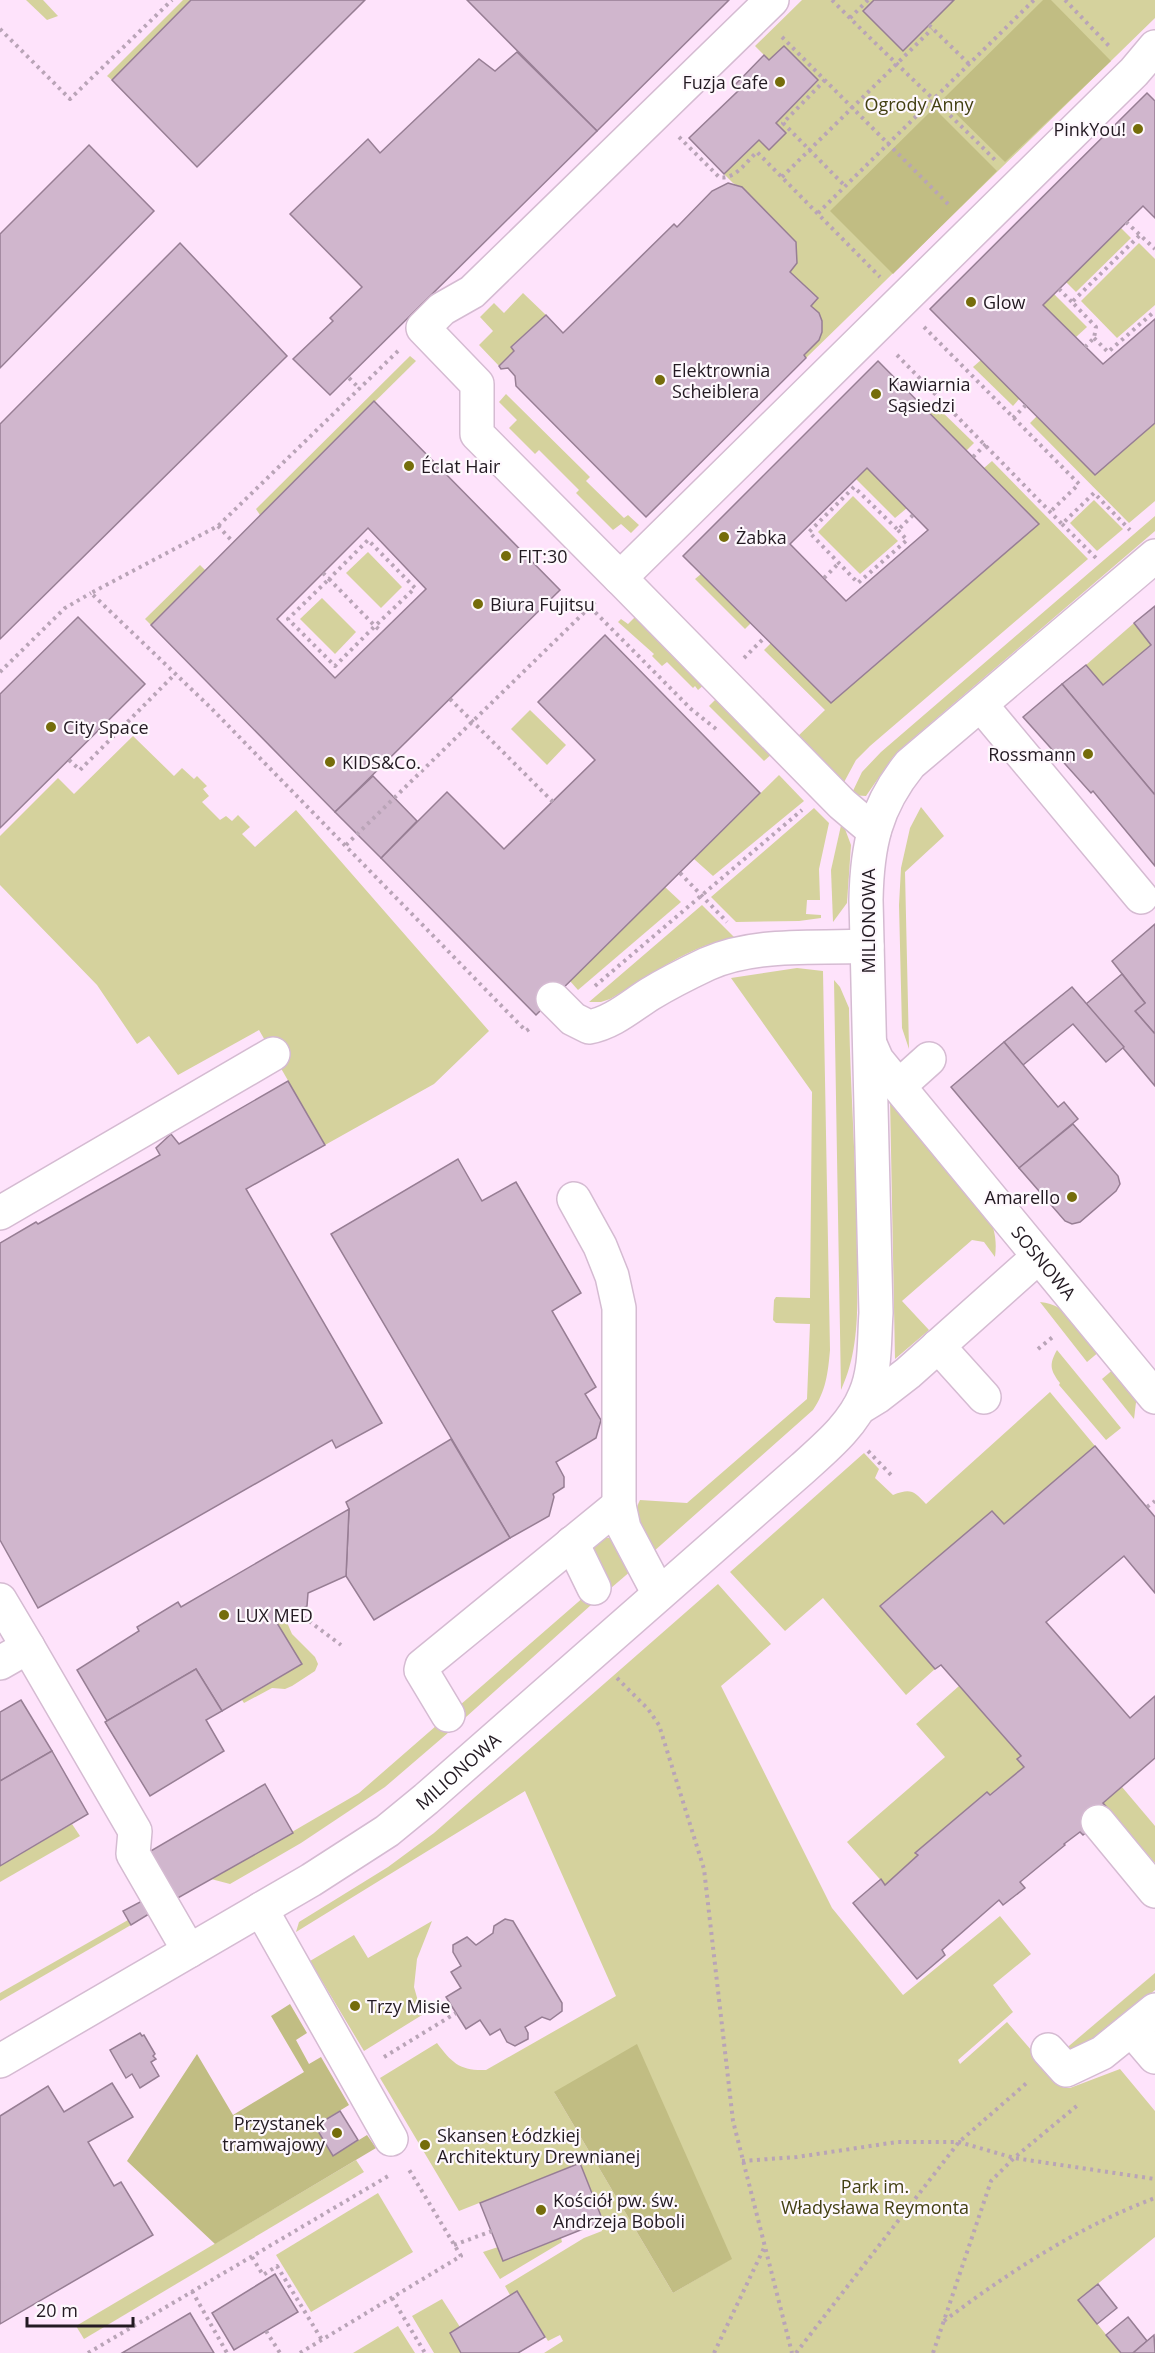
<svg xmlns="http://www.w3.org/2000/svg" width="1155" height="2353" viewBox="0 0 1155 2353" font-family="'Open Sans',sans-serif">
<rect width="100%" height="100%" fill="#fee3fb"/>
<g fill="#d5d29d" fill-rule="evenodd">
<path d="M 26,0 L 43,0 L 58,16 L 47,20 Z"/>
<path d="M 183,0 L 191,0 L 112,80 L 107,76 Z"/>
<path d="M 802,0 L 1155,0 L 1155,18 L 806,358 L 804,355 C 818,337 832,326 811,306 L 817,298 L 790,272 L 797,263 L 796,242 L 746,191 L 733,183 L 724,174 L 759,140 L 769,150 L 785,134 L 776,123 L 818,81 L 784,46 L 769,60 L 755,46 Z"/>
<path d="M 1121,228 L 1131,238 L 1076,292 L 1066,282 Z"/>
<path d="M 1139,243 L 1155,259 L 1155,305 L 1117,338 L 1081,301 Z"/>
<path d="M 523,293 L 546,315 L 511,347 L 514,351 L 499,366 L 479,345 L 493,331 L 480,317 L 494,303 L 504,313 Z"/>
<path d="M 1054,294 L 1087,327 L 1076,337 L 1043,305 Z"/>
<path d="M 410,356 L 416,361 L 260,515 L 256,509 Z"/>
<path d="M 981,360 L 1020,398 L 1013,406 L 973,367 Z"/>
<path d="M 506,394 L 590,477 L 586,481 L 624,518 L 628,515 L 639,525 L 631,533 L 621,524 L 613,530 L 576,493 L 579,490 L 539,450 L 535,454 L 509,428 L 517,420 L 499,402 Z"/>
<path d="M 935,405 L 974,443 L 966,451 L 928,412 Z"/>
<path d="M 1037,416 L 1095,475 L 1155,423 L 1155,501 L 1129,523 L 1030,423 Z"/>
<path d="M 992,461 L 1088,559 L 870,746 L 856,760 L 842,786 L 795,739 L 825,710 L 764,650 L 771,643 L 831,703 L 1039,524 L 984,468 Z"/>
<path d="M 867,468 L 907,508 L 895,518 L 856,479 Z"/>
<path d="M 853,496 L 898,541 L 860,574 L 818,532 Z"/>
<path d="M 1094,500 L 1123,529 L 1097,551 L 1070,523 Z"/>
<path d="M 1155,516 L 1155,531 L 910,741 L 893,757 L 866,796 L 851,795 L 862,772 L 881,752 Z"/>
<path d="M 368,552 L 402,587 L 381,608 L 346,573 Z"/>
<path d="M 200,565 L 205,570 L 151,625 L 145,619 Z"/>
<path d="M 701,574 L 751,623 L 745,629 L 695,579 Z"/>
<path d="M 322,598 L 356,632 L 335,654 L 300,619 Z"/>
<path d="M 638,614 L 706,683 L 698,690 L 695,686 L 693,688 L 667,662 L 662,666 L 652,656 L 654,654 L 618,622 L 621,619 L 628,624 Z"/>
<path d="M 1134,623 L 1151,645 L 1103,685 L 1086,665 Z"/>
<path d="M 719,696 L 774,752 L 764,761 L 709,706 Z"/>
<path d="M 530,710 L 566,745 L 547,765 L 511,729 Z"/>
<path d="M 133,736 L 174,776 L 182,768 L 194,779 L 197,776 L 207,786 L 203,789 L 209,796 L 202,802 L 220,820 L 226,816 L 232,821 L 238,815 L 250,827 L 242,834 L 255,847 L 296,810 L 489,1031 L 434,1084 L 325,1145 L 259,1030 L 178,1075 L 149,1036 L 137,1044 L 97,985 L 0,885 L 0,836 L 58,778 L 74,794 Z"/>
<path d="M 779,775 L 804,801 L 713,876 L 694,859 Z"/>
<path d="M 921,807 L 944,836 L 905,872 L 909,1049 L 902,1028 L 899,905 L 901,868 L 910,828 Z"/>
<path d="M 814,808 L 829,823 L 819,869 L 820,900 L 807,900 L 806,914 L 821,915 L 821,918 L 799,921 L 736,922 L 711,897 Z"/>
<path d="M 842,821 L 851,845 L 847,903 L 833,922 L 831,870 Z"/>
<path d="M 665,887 L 681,902 L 578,990 L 570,981 Z"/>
<path d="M 702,905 L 735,938 C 692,943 647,978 610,999 L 601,1002 L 589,1002 Z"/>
<path d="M 797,968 L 823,971 L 830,1350 C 828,1373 826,1391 813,1410 L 653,1552 C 644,1537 630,1518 640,1500 L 687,1503 L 807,1399 L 810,1324 L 776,1323 L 773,1320 L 774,1300 L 776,1297 L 810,1298 L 812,1092 L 731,978 Z"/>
<path d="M 834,980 L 840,987 L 849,1008 C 850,1090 857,1173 857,1255 C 857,1301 861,1347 841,1390 Z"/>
<path d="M 890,1098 L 988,1215 C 995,1230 997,1241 995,1257 L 984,1242 L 972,1240 L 902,1301 L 929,1330 L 895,1359 Z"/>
<path d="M 1040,1302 C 1069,1305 1082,1330 1100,1351 L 1087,1362 Z"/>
<path d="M 1057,1350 L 1121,1428 L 1106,1440 L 1059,1385 L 1060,1383 C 1050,1370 1049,1364 1057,1350 Z"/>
<path d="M 1115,1368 L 1137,1394 L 1134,1419 L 1102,1379 Z"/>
<path d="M 1050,1392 L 1095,1446 L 1004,1524 L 992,1512 L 880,1606 L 935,1669 L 906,1695 L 823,1598 L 785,1631 L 730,1572 L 864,1453 L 879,1469 L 875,1478 L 893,1495 C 911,1488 914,1491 926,1504 Z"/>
<path d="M 604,1538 L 610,1538 L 632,1570 L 611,1588 L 593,1555 L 594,1544 Z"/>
<path d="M 718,1584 L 771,1644 L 721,1686 L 832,1908 L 903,1995 L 1000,1916 L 1031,1954 L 993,1985 L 1013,2012 L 958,2060 L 960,2064 L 1007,2022 L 1064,2088 L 1070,2088 L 1120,2069 L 1155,2111 L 1155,2237 L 1078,2300 L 1121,2353 L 544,2353 L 563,2341 L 560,2335 L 548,2341 L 518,2292 L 510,2295 L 505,2286 L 584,2238 L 602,2231 L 599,2222 L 603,2220 L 580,2163 L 459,2211 L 380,2078 L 437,2043 C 452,2063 460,2071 486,2070 L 616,1996 L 525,1791 L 296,1932 L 299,1922 L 388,1867 L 434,1833 ZM 554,2092 L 731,2259 L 673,2293 Z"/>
<path d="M 585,1596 L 591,1605 L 456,1726 L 385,1787 L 301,1843 L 230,1884 L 211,1879 L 359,1793 Z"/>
<path d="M 285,1618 L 292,1634 L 315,1657 L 318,1664 L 315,1671 L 292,1686 L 285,1689 L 272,1688 L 244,1703 L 242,1700 L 302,1664 L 277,1623 Z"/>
<path d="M 959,1686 L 1021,1756 L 1017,1759 L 1024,1767 L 916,1853 L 918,1855 L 885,1885 L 847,1842 L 945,1757 L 916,1724 Z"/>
<path d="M 1122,1787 L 1155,1826 L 1155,1863 L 1103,1803 Z"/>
<path d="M 72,1824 L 80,1836 L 0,1882 L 0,1866 Z"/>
<path d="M 128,1920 L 131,1925 L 0,2001 L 0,1993 Z"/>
<path d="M 432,1921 L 417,1959 L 414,1987 L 422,2015 L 364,2051 L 310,1961 L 354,1935 L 368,1958 Z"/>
<path d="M 1155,1973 L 1155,1990 L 1076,2057 L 1063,2051 Z"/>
<path d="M 356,2160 L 364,2172 L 84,2339 L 76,2326 Z"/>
<path d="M 378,2193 L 413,2252 L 311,2312 L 276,2255 Z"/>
<path d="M 561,2238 L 562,2242 L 500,2279 L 483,2252 L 498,2247 L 504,2261 Z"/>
<path d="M 442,2299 L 460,2327 L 450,2334 L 461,2353 L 434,2353 L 412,2316 Z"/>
<path d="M 398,2326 L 415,2353 L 353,2353 Z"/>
</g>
<g fill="#c1bd83">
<path d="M 1043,0 L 1051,0 L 1111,61 L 1005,162 L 942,100 Z"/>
<path d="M 934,108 L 997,171 L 893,274 L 830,211 Z"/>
<path d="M 290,2004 L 307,2033 L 296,2040 L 309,2064 L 321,2057 L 349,2105 L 315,2126 L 333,2156 L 367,2135 L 376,2148 L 215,2244 L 127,2161 L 197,2054 L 233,2115 L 304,2072 L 271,2016 Z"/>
<path d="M 637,2044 L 732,2259 L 673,2293 L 554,2092 Z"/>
</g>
<g fill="#d0b6cd" stroke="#977e94" stroke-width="1.5" fill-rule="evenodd">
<path d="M 191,0 L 365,0 L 197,167 L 112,80 Z"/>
<path d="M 467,0 L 729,0 L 597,131 Z"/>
<path d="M 874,0 L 954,0 L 903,51 L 863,11 Z"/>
<path d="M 784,46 L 818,80 L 776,123 L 786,133 L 769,150 L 759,140 L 724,174 L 689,138 L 738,91 L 733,87 L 764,55 L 769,60 Z"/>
<path d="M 517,52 L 597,131 L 330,395 L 293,359 L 333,321 L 330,318 L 362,287 L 290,214 L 368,139 L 380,153 L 479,59 L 495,71 Z"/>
<path d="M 1147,93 L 1155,101 L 1155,218 L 1143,206 L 1043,305 L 1103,364 L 1155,319 L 1155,423 L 1095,475 L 930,309 Z"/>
<path d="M 89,145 L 154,211 L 0,368 L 0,234 Z"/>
<path d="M 728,183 L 742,187 L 796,242 L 797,263 L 790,272 L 818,298 L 811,306 L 819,313 L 822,321 L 822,332 L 819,340 L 804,355 L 806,358 L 646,517 L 516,386 L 515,376 L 508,368 L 501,369 L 499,366 L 514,351 L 511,347 L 546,315 L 563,333 L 674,224 L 677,227 L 712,191 Z"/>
<path d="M 180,243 L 287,356 L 0,639 L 0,424 Z"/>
<path d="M 878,361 L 1039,524 L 831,703 L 683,556 ZM 867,468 L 928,530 L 846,601 L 790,544 Z"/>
<path d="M 374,401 L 560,590 L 335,812 L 151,625 ZM 368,528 L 426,589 L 335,678 L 277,619 Z"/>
<path d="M 1155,606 L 1155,795 L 1062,684 L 1086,665 L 1103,685 L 1151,645 L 1134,623 Z"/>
<path d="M 78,617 L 145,684 L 0,828 L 0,694 Z"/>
<path d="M 605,635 L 760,793 L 536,1015 L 381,858 L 447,792 L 504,849 L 595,760 L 538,702 Z"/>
<path d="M 1062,684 L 1155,795 L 1155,866 L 1093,791 L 1091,793 L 1023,717 Z"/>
<path d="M 373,776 L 417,821 L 381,858 L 335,812 Z"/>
<path d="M 1155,924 L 1155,1034 L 1135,1011 L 1145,1003 L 1112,961 Z"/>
<path d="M 1122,974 L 1145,1003 L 1135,1011 L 1155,1034 L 1155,1086 L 1086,1004 Z"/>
<path d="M 1072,987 L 1124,1047 L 1106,1062 L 1073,1024 L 1023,1065 L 1004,1042 Z"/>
<path d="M 1004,1042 L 1058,1107 L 1064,1102 L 1078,1119 L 1019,1168 L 951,1087 Z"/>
<path d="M 288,1081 L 325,1145 L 246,1189 L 382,1423 L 336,1448 L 332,1440 L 38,1608 L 0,1540 L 0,1243 L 36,1222 L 38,1224 L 160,1155 L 156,1148 L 171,1134 L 179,1144 Z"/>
<path d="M 1073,1124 L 1118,1176 L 1120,1184 L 1116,1191 L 1080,1222 L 1072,1224 L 1065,1221 L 1019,1168 Z"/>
<path d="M 458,1159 L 482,1201 L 516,1182 L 581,1293 L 552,1311 L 596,1387 L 585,1394 L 601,1420 L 596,1438 L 556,1462 L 564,1477 L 564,1487 L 553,1494 L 554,1497 L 549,1516 L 510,1538 L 331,1234 Z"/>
<path d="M 451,1439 L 510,1538 L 374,1620 L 346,1576 L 349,1509 L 346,1502 Z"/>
<path d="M 1095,1446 L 1155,1517 L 1155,1593 L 1124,1556 L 1046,1622 L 1130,1718 L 1155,1696 L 1155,1758 L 1103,1803 L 1111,1812 L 1083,1835 L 1080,1832 L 1064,1844 L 1065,1845 L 1020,1882 L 1025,1888 L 1003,1905 L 999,1900 L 942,1950 L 945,1955 L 917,1979 L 853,1903 L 881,1879 L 885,1885 L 918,1855 L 915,1853 L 987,1792 L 990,1795 L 1024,1767 L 1017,1759 L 1021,1756 L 941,1665 L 935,1669 L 880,1606 L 992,1511 L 1004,1524 Z"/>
<path d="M 349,1509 L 346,1576 L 308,1593 L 307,1606 L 277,1623 L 302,1664 L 222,1711 L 196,1669 L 107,1721 L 106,1719 L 77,1670 L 139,1631 L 137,1627 L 178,1602 L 181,1607 Z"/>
<path d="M 196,1669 L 222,1711 L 206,1720 L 224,1751 L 150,1796 L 105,1722 Z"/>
<path d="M 21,1700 L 52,1751 L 0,1781 L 0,1712 Z"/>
<path d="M 52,1751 L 88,1814 L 0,1866 L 0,1781 Z"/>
<path d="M 265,1784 L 293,1833 L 176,1899 L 149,1852 Z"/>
<path d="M 142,1901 L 149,1914 L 131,1925 L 123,1911 Z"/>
<path d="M 505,1919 L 513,1921 L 562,2003 L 562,2011 L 550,2020 L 542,2017 L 525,2027 L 528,2033 L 528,2039 L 515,2046 L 507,2042 L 500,2029 L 490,2035 L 480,2020 L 466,2029 L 446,1997 L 461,1988 L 451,1972 L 461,1966 L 453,1952 L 453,1945 L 467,1937 L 476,1945 L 493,1933 L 494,1926 Z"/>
<path d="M 140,2033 L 142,2036 L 144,2035 L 155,2054 L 153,2056 L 156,2059 L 151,2062 L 159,2076 L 140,2088 L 132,2074 L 126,2078 L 110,2050 Z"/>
<path d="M 112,2083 L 133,2117 L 88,2142 L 114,2186 L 121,2182 L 153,2235 L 0,2324 L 0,2116 L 48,2086 L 64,2112 Z"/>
<path d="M 340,2111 L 358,2140 L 333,2156 L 315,2126 Z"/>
<path d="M 580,2163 L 603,2221 L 503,2261 L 480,2203 Z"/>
<path d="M 275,2274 L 298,2312 L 234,2350 L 212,2313 Z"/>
<path d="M 1098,2284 L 1117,2308 L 1097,2324 L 1078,2300 Z"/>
<path d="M 517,2291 L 545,2337 L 518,2353 L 461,2353 L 450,2333 Z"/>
<path d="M 190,2313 L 214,2353 L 122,2353 Z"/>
<path d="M 1128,2317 L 1147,2341 L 1133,2353 L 1121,2353 L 1106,2335 Z"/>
<path d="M 1154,2335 L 1155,2353 L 1133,2353 Z"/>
</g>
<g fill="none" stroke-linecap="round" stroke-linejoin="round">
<defs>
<g id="minor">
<path d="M 620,578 L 477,434 L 477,384 L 423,328 L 442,309 L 472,292 L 772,0"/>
<path d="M 981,705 L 1141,897"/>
<path d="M 874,831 L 842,804 L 620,578 L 1134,72 L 1155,47"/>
<path d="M 553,999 L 573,1019 L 589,1027 C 612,1023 631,1006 650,994 C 668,983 688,973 707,964 C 756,942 816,949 867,946"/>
<path id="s1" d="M 870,1044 L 877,1060 L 886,1071 L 1155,1397"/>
<path d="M 899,1086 L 929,1059"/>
<path d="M 574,1199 L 600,1246 L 612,1276 L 619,1308 L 619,1505 L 624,1528 L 659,1594"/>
<path d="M 0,1213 L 273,1054"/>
<path d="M 938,1346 L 984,1397"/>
<path d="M 859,1408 L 877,1397 L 908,1373 L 1038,1257"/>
<path d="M 572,1543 L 594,1588"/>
<path d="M 0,1600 L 28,1647"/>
<path d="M 0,1663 L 28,1647 L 135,1831 L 133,1854 L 189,1951"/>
<path d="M 448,1715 L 421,1670 L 422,1666 L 619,1505"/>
<path d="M 1098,1822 L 1155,1891"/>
<path d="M 261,1909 L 391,2139"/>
<path d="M 1132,2030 L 1155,2057"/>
<path d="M 1048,2050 L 1066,2070 L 1102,2053 L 1155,2010"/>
<path id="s2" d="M 0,2061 L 311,1880 L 387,1831 L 426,1799 L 803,1468 C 826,1447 853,1425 865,1395 C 876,1370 874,1340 876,1313 L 866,900 C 867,846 875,807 910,764 L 1155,556"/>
</g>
</defs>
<use href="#minor" stroke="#d5bbd2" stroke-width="36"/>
<g stroke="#b9a4b7" stroke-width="4" stroke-dasharray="3 4.5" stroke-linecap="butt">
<path d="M 832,0 C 886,55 942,106 996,161"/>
<path d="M 1065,0 L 1110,47"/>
<path d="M 850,18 L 868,0"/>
<path d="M 929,25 L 969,64"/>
<path d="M 0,29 L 70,99 L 172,0"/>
<path d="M 782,37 L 950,206"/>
<path d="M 825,80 L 783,123 L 845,186"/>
<path d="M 679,137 L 719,177 C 734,181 747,161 757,152 L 880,277"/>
<path d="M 782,177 L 932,29"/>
<path d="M 818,213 L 1034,0"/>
<path d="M 1126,222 L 1140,235"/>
<path d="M 1059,289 L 1072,302"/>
<path d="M 924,327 L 1079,484 L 1051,511"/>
<path d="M 1094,338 L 1108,352 L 1155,311"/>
<path d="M 1085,347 L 1094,338 L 1096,327 L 1072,302 L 1140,235 L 1155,249"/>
<path d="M 398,351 L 218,526 L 91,593 L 210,707 L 526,1031 L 532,1027"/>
<path d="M 897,355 L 1062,524 L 1094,493 L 1130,530"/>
<path d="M 349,378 L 360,389"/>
<path d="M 1013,418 L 1026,405"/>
<path d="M 973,457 L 986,444"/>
<path d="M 1062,524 L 1097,559"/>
<path d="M 218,526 L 233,542"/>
<path d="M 898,530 L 907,540 L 858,583 L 809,532 L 854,487 L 898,530 L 913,515"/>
<path d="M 323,573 L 329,579 L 368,540 L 415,588 L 375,626 L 382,632"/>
<path d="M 824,578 L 839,563"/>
<path d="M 329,579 L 375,626 L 335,666 L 288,619 Z"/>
<path d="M 590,607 L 691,709 L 716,729"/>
<path d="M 744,658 L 765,637"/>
<path d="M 0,672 L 65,608 L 91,593"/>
<path d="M 450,699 L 553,802"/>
<path d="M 69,760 L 80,770 L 175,674"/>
<path d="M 346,845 L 596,601"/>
<path d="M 680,873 L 727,922"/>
<path d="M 595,986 L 802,810"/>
<path d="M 1038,1349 L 1054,1336"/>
<path d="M 868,1451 L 894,1478"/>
<path d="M 1147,1507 L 1155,1501"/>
<path d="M 297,1612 L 341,1645"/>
<path d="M 617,1678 L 648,1709 L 659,1725 L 704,1869 L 733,2121 L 792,2353"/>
<path d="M 384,2057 L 456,2013"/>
<path d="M 742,2161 L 797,2157 L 897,2142 L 959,2142 L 1014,2158 L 1155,2179"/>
<path d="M 454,2245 L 492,2231"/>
<path d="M 252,2257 L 263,2275 L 277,2266 L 322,2340"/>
<path d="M 192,2291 L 227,2353"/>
<path d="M 392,2298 L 425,2353"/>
<path d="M 944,2321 C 1009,2272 1078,2227 1155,2198"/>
<path d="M 266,2331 L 280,2353"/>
<path d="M 88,2353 L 390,2175"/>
<path d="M 300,2353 L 461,2256 L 408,2168"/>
<path d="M 714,2353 L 764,2248"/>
<path d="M 796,2353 L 959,2142 L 1029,2081"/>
<path d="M 933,2353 L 991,2181 L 1014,2158 L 1079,2104"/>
</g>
<use href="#minor" stroke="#fff" stroke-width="33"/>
</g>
<g fill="#756d0b" stroke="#fef8fd" stroke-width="2">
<circle cx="780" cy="82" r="6"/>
<circle cx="1138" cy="129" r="6"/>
<circle cx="971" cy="302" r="6"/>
<circle cx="660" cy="380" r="6"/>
<circle cx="876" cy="394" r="6"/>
<circle cx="409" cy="466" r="6"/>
<circle cx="724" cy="537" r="6"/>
<circle cx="506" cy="556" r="6"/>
<circle cx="478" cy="604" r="6"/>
<circle cx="51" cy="727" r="6"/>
<circle cx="1088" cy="754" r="6"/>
<circle cx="330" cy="762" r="6"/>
<circle cx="1072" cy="1197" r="6"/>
<circle cx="224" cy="1615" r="6"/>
<circle cx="355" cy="2006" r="6"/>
<circle cx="337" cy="2133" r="6"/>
<circle cx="425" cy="2145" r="6"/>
<circle cx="541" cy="2210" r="6"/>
</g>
<g text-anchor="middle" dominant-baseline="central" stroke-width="4.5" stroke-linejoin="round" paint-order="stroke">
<g font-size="18" fill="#231a22" stroke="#fef8fd" text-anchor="start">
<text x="768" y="82" text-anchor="end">Fuzja Cafe</text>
<text x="1126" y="129" text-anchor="end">PinkYou!</text>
<text x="983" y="302">Glow</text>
<text x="672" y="370">Elektrownia<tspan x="672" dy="21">Scheiblera</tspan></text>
<text x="888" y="384">Kawiarnia<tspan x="888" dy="21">Sąsiedzi</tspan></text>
<text x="421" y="466">Éclat Hair</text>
<text x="736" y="537">Żabka</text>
<text x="518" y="556">FIT:30</text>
<text x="490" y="604">Biura Fujitsu</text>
<text x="63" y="727">City Space</text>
<text x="1076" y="754" text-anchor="end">Rossmann</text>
<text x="342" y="762">KIDS&amp;Co.</text>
<text x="1060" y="1197" text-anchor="end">Amarello</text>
<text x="236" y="1615">LUX MED</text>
<text x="367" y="2006">Trzy Misie</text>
<text x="325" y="2123" text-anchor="end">Przystanek<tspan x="325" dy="21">tramwajowy</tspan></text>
<text x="437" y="2135">Skansen Łódzkiej<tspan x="437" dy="21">Architektury Drewnianej</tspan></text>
<text x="553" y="2200">Kościół pw. św.<tspan x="553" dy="21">Andrzeja Boboli</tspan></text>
</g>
<g font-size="18" fill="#434012" stroke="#fef8fd">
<text x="919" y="104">Ogrody Anny</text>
<text x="875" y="2186">Park im.<tspan x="875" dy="21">Władysława Reymonta</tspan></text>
</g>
<g font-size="18" fill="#231a22" stroke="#fef8fd">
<text transform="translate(868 921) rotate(-90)">MILIONOWA</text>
<text stroke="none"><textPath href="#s1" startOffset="280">SOSNOWA</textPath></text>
<text stroke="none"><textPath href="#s2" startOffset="543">MILIONOWA</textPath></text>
</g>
</g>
<path d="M27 2317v9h106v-9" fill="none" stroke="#231a22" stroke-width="3"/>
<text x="36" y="2317" font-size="18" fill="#231a22" stroke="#fef8fd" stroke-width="4.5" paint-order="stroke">20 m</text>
</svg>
